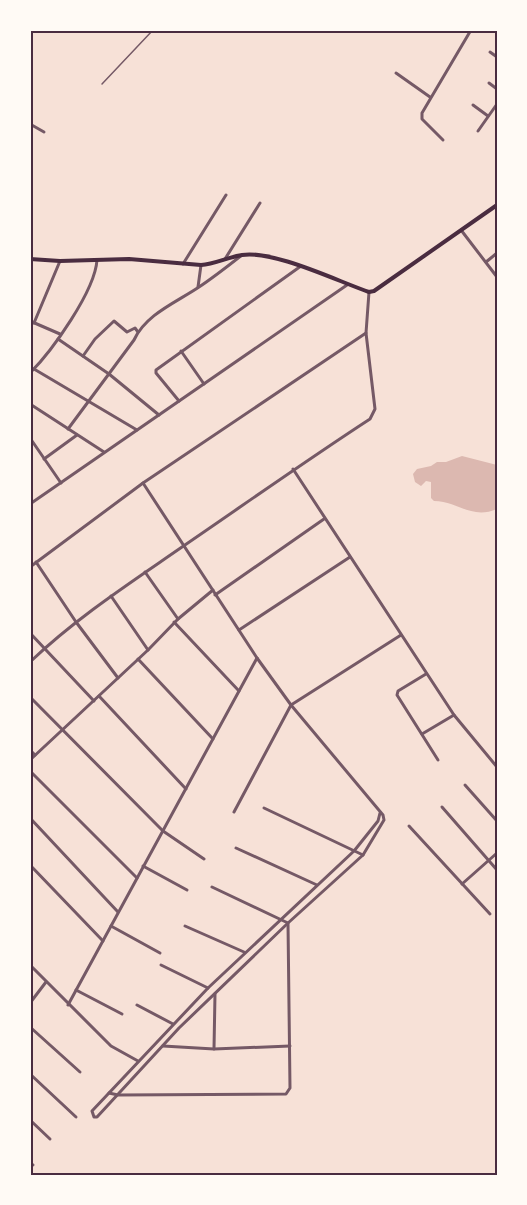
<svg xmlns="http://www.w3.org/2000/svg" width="527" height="1205" viewBox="0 0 527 1205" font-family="Montserrat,sans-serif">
<rect width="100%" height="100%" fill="#f7e1d7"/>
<path fill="#dcb8b0" d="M 462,456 L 497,465 L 497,509 C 471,520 458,501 434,501 L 431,498 L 431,482 L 426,481 L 421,486 L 415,482 L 413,474 L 417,469 L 431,466 L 437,462 L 446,462 Z"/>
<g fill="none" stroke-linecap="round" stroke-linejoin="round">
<path stroke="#755966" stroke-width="1.5" d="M 102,84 L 153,30"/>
<g stroke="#755966" stroke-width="3">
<path d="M 490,52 L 497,57"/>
<path d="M 396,73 L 430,97"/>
<path d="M 489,83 L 497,89"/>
<path d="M 473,105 L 488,116"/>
<path d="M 30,124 L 44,132"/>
<path d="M 478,131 L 497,104"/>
<path d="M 443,140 L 422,119 L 422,113 L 471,30"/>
<path d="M 461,230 L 497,277"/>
<path d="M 225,259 L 260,203"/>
<path d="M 486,262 L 497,253"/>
<path d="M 183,264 L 226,195"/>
<path d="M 198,287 L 201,265"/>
<path d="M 30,321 L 60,334"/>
<path d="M 34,323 L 60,261"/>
<path d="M 58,339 L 109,374 L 159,415"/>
<path d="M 181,351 L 204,384"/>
<path d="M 83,356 L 95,339 L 114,321 L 127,332 L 135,328 L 138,332"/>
<path d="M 34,369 L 137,430"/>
<path d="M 30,373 C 52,351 95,291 97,260"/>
<path d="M 179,401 L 156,373 L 156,370 L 301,266"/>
<path d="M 30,404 L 104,452"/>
<path d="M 68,429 L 134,340 C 146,314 177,302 199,287 C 214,277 228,266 242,255"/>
<path d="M 30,438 L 61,483"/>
<path d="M 44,459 L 77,435"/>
<path d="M 293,469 L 454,715 L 497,767"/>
<path d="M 143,483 L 257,658 L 291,705 L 383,815 L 384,820 L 363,855 L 288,923 L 179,1028 L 97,1117 L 94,1117 L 92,1111 L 208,988 L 354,851 L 378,821 L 380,813"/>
<path d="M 30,504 L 347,285"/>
<path d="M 36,562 L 76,622 L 118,678"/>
<path d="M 30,567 L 143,483 L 366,333"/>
<path d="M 145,572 L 178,619"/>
<path d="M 215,595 L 324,519"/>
<path d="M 111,596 L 148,650"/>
<path d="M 174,622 L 239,691"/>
<path d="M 239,630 L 350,557"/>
<path d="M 30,633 L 94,701"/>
<path d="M 138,659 L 213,739"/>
<path d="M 30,662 C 76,618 130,583 182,547 C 245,504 307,460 370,419 L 375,409 L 366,333 L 369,292"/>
<path d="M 426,674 L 398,691 L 397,695 L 438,760"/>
<path d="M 99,696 L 186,789"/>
<path d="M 30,697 L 163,831 L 204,859"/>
<path d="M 422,734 L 454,715"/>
<path d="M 30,750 L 35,755"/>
<path d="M 30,760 L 148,650 L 178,619 L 213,590"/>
<path d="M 30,771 L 137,878"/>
<path d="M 465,785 L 497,821"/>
<path d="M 442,807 L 497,870"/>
<path d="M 264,808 L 363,855"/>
<path d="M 234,812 L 291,705 L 401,635"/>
<path d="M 30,818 L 118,912"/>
<path d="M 409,826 L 490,914"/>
<path d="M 236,848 L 317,885"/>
<path d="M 30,865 L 103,941"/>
<path d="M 143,866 L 187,890"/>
<path d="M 462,884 L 497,853"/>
<path d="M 111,926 L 160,953"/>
<path d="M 185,926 L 244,952"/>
<path d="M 30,965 L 111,1046 L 138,1061"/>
<path d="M 161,965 L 208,988"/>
<path d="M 76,990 L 122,1014"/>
<path d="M 30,1003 L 46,982"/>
<path d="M 68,1005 L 257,658"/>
<path d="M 137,1005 L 173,1024"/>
<path d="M 30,1027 L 80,1072"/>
<path d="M 163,1046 L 214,1049 L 290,1046"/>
<path d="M 214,1049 L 215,994"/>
<path d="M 30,1074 L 76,1117"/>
<path d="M 109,1093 L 118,1095 L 286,1094 L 290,1088 L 288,923 L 212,887"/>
<path d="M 30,1120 L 50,1139"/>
<path d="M 30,1163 L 33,1165"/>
</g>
<path stroke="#4a2c40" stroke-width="4" d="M 30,259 L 60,261 L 129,259 L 201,265 C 215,264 228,257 242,255 C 274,250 337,281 369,292 L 374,291 L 497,205"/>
</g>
<rect width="527" height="1205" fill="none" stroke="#fffaf5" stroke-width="63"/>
<rect x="32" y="32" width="464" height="1142" fill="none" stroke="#4a2c40" stroke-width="2"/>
</svg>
